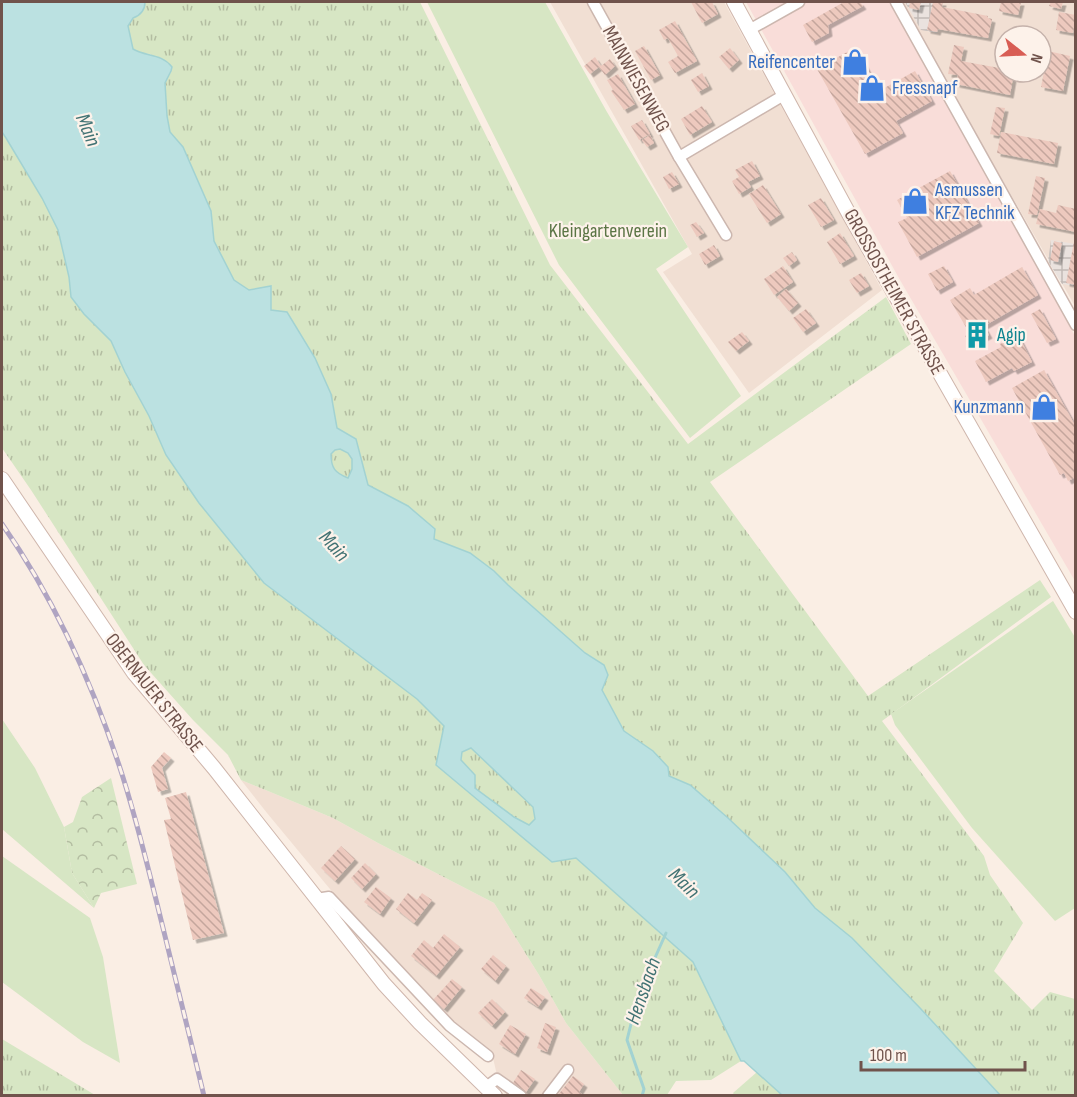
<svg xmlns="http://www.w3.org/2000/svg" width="1077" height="1097" viewBox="0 0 1077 1097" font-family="'Sofia Sans Condensed',sans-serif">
<defs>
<pattern id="industrial-grid" width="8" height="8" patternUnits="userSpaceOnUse" patternTransform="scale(1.5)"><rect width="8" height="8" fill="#eae2de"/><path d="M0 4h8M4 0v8" fill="none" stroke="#c2bab6"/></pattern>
<pattern id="grass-tufts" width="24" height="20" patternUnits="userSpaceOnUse" patternTransform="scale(1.5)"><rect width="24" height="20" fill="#d7e6c4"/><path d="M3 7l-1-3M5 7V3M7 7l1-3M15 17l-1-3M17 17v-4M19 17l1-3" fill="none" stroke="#b3bda1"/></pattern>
<pattern id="forest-crowns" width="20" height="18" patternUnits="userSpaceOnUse" patternTransform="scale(1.5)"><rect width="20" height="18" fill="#d7e6c4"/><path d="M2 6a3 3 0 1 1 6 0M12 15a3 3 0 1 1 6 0" fill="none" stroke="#b3bda1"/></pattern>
<pattern id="building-back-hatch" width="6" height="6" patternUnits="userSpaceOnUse" patternTransform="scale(1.5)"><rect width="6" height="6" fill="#edc9be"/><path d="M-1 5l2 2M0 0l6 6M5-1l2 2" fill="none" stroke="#c4a69d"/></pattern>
<filter id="shadow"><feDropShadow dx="3.5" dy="3.5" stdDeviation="0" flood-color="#0004"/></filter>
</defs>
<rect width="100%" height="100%" fill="#faeee4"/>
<g fill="#f1dfd3" fill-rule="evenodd">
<path d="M 550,2 L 724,2 L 882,290 L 749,393 L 663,272 L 692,254 Z"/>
<path d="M 900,2 L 1075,2 L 1075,306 ZM 1005,36 L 1041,36 L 1041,72 L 1005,72 Z"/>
<path d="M 241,780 L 333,818 L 378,843 L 494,903 L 539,975 L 566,1023 L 623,1095 L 518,1095 L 497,1075 L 492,1054 L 454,1025 L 378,947 L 267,813 Z"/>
</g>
<path fill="#f9ddd9" d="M 746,2 L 892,2 L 1075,336 L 1075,581 L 900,280 Z"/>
<g fill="url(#industrial-grid)">
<path d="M 905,2 L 943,2 L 937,33 L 921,30 Z"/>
<path d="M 1051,240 L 1075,244 L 1075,286 L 1062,284 L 1048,261 Z"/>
</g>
<g fill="url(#grass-tufts)">
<path d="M 145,2 L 420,2 L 550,265 L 688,444 L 886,297 L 911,344 L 710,482 L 868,696 L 1040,580 L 1051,597 L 882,721 L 984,856 L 990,875 L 1023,923 L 994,971 L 1032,1010 L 1050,992 L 1075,999 L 1075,1095 L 1000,1095 L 920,1008 L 852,938 L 815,908 L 785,872 L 728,818 L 690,785 L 669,776 L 653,751 L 624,731 L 602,690 L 608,675 L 604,665 L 585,653 L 508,585 L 494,571 L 470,553 L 434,539 L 408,506 L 368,485 L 356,439 L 337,428 L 331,394 L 271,310 L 249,291 L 234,280 L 214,241 L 211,211 L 183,147 L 170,132 L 167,116 L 165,83 L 171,72 L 150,54 L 140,53 L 133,49 L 128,26 L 133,18 C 141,15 145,10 145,2 Z"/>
<path d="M 2,132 L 6,138 L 42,198 L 58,230 L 69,277 L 71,297 L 84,314 L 111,341 L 125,372 L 149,416 L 417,699 L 444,726 L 436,765 L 576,857 L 693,962 L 741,1061 L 711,1080 L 676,1081 L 667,1095 L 623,1095 L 566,1023 L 539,975 L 494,903 L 378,843 L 333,818 L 241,780 L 228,755 L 193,720 L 144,665 L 31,490 L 2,448 Z"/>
<path d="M 340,449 L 348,453 L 352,459 L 352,469 L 348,479 C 335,473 331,468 331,454 L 335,450 Z"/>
<path d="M 471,748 L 533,807 L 535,819 L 529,826 L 514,817 L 475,788 L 475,775 L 461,760 L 462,752 Z"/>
<path d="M 2,1039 L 95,1095 L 2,1095 Z"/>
<path d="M 757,1072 L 782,1095 L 735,1096 L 733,1093 Z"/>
</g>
<path fill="url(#forest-crowns)" d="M 111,778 L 137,884 L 101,893 L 94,908 L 72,873 L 64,827 L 73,822 L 82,797 Z"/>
<g fill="#d7e6c4">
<path d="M 427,2 L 545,2 L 607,112 L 688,247 L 656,269 L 741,396 L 690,438 L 559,265 Z"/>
<path d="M 1053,601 L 1076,639 L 1075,908 L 1055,921 L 972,828 L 895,725 L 891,714 Z"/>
<path d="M 2,719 L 35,768 L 64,827 L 72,873 L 94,908 L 2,829 Z"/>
<path d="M 2,856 L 90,918 L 103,957 L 120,1063 L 83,1042 L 2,982 Z"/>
</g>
<path fill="#bbe1e1" stroke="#a2d2d2" stroke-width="1.5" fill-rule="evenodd" d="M 2,2 L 145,2 C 145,10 141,15 133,18 L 128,26 L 133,49 C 146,57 161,53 172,67 L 171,71 L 165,83 L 167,116 L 170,132 L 183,147 L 211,211 L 214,241 L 234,280 L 249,290 L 271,286 L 271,310 L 287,312 L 315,358 L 331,394 L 337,428 L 356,439 L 368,485 L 408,506 L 435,529 L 434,539 L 470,553 L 494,571 L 508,585 L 585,653 L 604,665 L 608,675 L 602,690 L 624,731 L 653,751 L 668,767 L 669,776 L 690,785 L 728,818 L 785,872 L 815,908 L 852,938 L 920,1008 L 1000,1095 L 782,1095 L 744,1061 L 741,1061 L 693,962 L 576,858 L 552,862 L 436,765 L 444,726 L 417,699 L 264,583 L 199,503 L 166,455 L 149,416 L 125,372 L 111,341 L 84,314 L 71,297 L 69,277 L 58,230 L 42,198 L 6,138 L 2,132 ZM 340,449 L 348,453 L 352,459 L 352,469 L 348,478 C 335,473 331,468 331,454 L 335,450 ZM 471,748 L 533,807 L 535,819 L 529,825 L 514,817 L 475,788 L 475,775 L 461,760 L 462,752 Z"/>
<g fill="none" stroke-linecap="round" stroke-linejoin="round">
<path stroke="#a2d2d2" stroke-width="3" d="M 642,1096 L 644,1089 L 627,1040 L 638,996 L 666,933"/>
</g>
<g fill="url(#building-back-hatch)" filter="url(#shadow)">
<path d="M 691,2 L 712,2 L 718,14 L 702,23 Z"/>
<path d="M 844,2 L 860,2 L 863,6 L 828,25 L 829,33 L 812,42 L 803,25 Z"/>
<path d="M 910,2 L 921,2 L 919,10 L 909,8 Z"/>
<path d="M 933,2 L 943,2 L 942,7 L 988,16 L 988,18 L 992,19 L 988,38 L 938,29 L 937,32 L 927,30 Z"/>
<path d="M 1001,2 L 1021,2 L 1018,15 L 999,11 Z"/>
<path d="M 1051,2 L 1063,2 L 1061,9 L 1049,6 Z"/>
<path d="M 1059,12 L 1076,15 L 1073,33 L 1056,30 Z"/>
<path d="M 675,21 L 697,61 L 675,73 L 668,62 L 678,56 L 668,38 L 664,40 L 659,30 Z"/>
<path d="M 954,45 L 964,47 L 961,61 L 1005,69 L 1005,72 L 1014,72 L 1010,95 L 956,84 L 958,75 L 948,74 Z"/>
<path d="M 644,46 L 660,75 L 651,80 L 635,51 Z"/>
<path d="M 856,47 L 879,91 L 915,71 L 932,101 L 896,121 L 903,133 L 865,154 L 817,69 Z"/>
<path d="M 730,48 L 739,60 L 729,69 L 719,57 Z"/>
<path d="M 1048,51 L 1070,56 L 1063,91 L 1041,87 Z"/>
<path d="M 595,57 L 601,66 L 610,59 L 615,66 L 605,75 L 599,67 L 590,74 L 584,66 Z"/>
<path d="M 702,73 L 709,86 L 698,92 L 691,80 Z"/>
<path d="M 618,74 L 635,104 L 624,110 L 611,91 L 613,90 L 607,80 Z"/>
<path d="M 702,106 L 712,122 L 690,135 L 681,119 Z"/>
<path d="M 996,107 L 1005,108 L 999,136 L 990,134 Z"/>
<path d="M 642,120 L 650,134 L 639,140 L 631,126 Z"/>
<path d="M 1001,132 L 1058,143 L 1054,164 L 997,153 Z"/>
<path d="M 650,135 L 654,143 L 647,147 L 642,140 Z"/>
<path d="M 752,161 L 760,176 L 748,182 L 751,187 L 739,194 L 732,181 L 739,177 L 735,170 Z"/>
<path d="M 950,171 L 979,223 L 917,257 L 898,222 L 907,218 L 897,200 Z"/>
<path d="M 672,172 L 679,184 L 669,189 L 663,177 Z"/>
<path d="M 1036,176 L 1045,178 L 1037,215 L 1028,214 Z"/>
<path d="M 763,185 L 781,214 L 767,223 L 749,194 Z"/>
<path d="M 821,198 L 834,220 L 821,227 L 808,205 Z"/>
<path d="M 1058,205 L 1076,209 L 1076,232 L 1036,224 L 1040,209 L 1056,213 Z"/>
<path d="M 696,222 L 704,233 L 697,237 L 690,225 Z"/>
<path d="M 840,233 L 854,256 L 840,264 L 827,242 Z"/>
<path d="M 1054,241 L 1062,243 L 1058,262 L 1050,260 Z"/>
<path d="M 1074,242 L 1076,242 L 1076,285 L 1066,283 Z"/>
<path d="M 714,245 L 720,256 L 705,265 L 699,254 Z"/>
<path d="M 792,252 L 797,260 L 789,266 L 783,258 Z"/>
<path d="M 783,266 L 793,282 L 774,295 L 764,279 Z"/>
<path d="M 944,266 L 953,282 L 937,291 L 928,274 Z"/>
<path d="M 1022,267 L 1038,295 L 984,326 L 989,335 L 970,345 L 965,336 L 970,334 L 950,300 L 970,288 L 974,295 Z"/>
<path d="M 861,273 L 869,286 L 857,293 L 849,280 Z"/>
<path d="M 786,289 L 798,303 L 789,311 L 777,297 Z"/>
<path d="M 806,309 L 816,323 L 803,332 L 793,318 Z"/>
<path d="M 1040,309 L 1056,339 L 1047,343 L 1031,314 Z"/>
<path d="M 742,332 L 749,341 L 736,351 L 728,342 Z"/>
<path d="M 1018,335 L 1032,362 L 1014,371 L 1012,368 L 986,382 L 975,361 L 1001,347 L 1000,344 Z"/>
<path d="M 1044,370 L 1076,427 L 1076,477 L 1068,481 L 1064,473 L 1060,475 L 1012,388 Z"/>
<path d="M 164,752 L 171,758 L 162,768 L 168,789 L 158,792 L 151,767 Z"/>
<path d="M 186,792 L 224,933 L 193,940 L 164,820 L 171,819 L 165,798 Z"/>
<path d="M 341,846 L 355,859 L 335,881 L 321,868 Z"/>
<path d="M 365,863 L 376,874 L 362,889 L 351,878 Z"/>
<path d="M 376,887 L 391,898 L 380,914 L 364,902 Z"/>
<path d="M 408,893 L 417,900 L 422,893 L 432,900 L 414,923 L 396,909 Z"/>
<path d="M 444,934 L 460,947 L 436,976 L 411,956 L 424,940 L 433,948 Z"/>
<path d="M 493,955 L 506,966 L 495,981 L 481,969 Z"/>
<path d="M 452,979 L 462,987 L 444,1009 L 433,1000 Z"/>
<path d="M 531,988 L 545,997 L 538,1007 L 524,998 Z"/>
<path d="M 492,999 L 505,1012 L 492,1026 L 478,1013 Z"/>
<path d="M 545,1023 L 556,1027 L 547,1052 L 537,1048 Z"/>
<path d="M 510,1025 L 526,1034 L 515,1054 L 499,1044 Z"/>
<path d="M 521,1070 L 535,1079 L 526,1092 L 513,1083 Z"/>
<path d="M 573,1076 L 584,1084 L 579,1092 L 583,1095 L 558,1095 Z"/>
</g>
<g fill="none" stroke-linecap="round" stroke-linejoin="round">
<defs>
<g id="minor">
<path d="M 593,2 L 679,157 L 726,235"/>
<path d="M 896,2 L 1076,325"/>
<path d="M 749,30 L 799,2"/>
<path d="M 679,157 L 784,95"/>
<path d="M 316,899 L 329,897 L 450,1026 L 488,1056"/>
<path d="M 486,1087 L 497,1079 L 521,1096"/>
<path d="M 548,1096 L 568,1070"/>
</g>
<g id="secondary">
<path d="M 734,2 L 849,214 L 1076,612"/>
<path d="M 2,479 L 134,673 L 214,768 L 384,984 L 420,1023 L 495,1096"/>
</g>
</defs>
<use href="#minor" stroke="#ccb7af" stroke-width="13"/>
<use href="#secondary" stroke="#cfb6ac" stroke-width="16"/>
<use href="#minor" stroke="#fff" stroke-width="10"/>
<use href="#secondary" stroke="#fff" stroke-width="14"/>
<defs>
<path id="rail" d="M 2,524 C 53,597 91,680 119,765 C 137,819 150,876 164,932 C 177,986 191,1041 204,1096"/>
</defs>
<use href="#rail" stroke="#afa4c2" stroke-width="5"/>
<use href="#rail" stroke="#fdf2ea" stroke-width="3" stroke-dasharray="9" stroke-linecap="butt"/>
</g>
<defs>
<symbol id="shop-bare" viewBox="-9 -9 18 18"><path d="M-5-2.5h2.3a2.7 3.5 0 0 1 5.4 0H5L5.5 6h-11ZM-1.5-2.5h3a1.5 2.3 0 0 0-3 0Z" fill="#3f7fe0" stroke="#fdf2ea" stroke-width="2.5" paint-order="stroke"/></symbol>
<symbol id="building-bare" viewBox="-9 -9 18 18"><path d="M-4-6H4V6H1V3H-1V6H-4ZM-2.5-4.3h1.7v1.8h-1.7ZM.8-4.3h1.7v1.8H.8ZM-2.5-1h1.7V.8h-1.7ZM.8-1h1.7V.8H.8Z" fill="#0f9aa8" stroke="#fdf2ea" stroke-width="2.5" paint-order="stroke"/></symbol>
</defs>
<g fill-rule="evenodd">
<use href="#shop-bare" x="836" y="43" width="38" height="38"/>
<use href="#shop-bare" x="853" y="69" width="38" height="38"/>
<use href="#shop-bare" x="896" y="182" width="38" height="38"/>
<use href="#building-bare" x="958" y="316" width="38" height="38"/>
<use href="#shop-bare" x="1025" y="388" width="38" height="38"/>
</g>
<g text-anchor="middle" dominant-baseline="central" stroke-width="4.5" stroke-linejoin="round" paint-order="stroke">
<g font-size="20" fill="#366cbe" stroke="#fdf2ea" text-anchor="end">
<text x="835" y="62">Reifencenter</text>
<text x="892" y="88" text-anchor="start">Fressnapf</text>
<text x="935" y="190" text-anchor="start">Asmussen<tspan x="935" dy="23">KFZ Technik</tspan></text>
<text x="1024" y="407">Kunzmann</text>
</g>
<g font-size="20" fill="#70534c" stroke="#fdf2ea">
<text transform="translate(636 79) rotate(61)">MAINWIESENWEG</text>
<text transform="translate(894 292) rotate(61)">GROSSOSTHEIMER STRASSE</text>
<text transform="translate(154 693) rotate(52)">OBERNAUER STRASSE</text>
</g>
<g font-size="20" fill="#5b7545" stroke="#fdf2ea">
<text x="608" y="231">Kleingartenverein</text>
</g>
<g font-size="20" fill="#0d838f" stroke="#fdf2ea" text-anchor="start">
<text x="997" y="335">Agip</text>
</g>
<g font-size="21" font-style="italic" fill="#427374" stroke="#fdf2ea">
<text transform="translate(88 130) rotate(67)">Main</text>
<text transform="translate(334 546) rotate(47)">Main</text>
<text transform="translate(684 883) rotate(44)">Main</text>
<text transform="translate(643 991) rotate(-71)">Hensbach</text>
</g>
</g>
<rect width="1077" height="1097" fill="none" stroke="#70534c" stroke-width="6"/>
<g transform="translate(1023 54) rotate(108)"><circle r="28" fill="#fdf2ea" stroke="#c5b2ab" stroke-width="1.5"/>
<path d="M0-4.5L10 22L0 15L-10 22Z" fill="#d85d54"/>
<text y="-9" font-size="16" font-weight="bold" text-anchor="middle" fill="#70534c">N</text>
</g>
<path d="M861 1061v9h164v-9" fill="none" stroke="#70534c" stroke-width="3"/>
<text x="870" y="1061" font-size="18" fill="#70534c" stroke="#fdf2ea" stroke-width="4.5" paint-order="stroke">100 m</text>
</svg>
